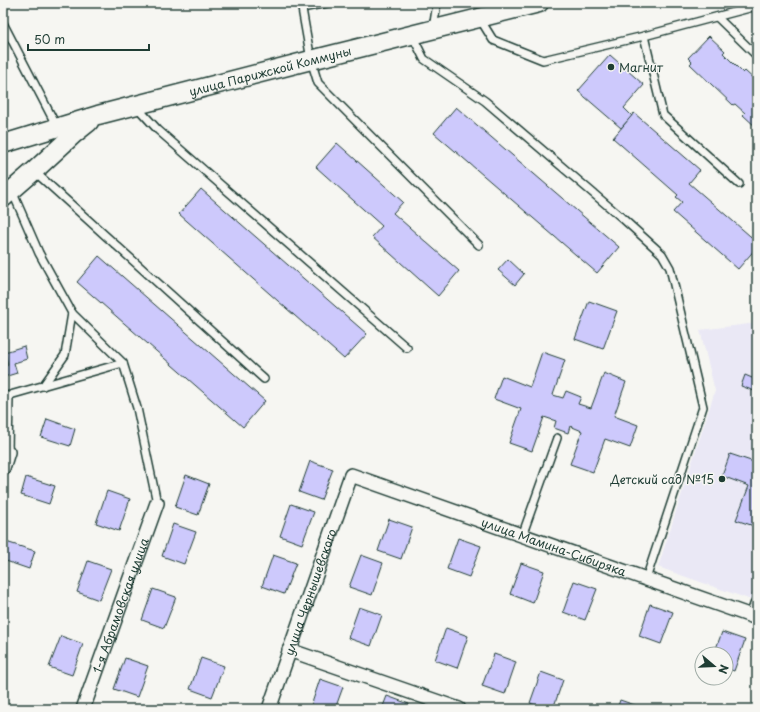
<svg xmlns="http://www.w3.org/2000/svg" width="760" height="712" viewBox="0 0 760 712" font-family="'Playpen Sans',sans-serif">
<rect width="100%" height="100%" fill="#f6f6f2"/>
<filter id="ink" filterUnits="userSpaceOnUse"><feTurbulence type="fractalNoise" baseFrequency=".025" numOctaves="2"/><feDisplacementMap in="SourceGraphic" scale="8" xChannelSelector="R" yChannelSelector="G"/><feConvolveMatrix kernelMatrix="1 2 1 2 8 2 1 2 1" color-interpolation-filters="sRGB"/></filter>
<g filter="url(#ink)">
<path fill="#eae8f5" d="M 757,323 L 757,602 L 658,567 L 715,391 L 700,330 Z"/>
<g fill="#cdc9fc" stroke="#1f3d34">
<path d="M 709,36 L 725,51 L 723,53 L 743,73 L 745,71 L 757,82 L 757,128 L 743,115 L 745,113 L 735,104 L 733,105 L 690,64 L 692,62 L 688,58 Z"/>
<path d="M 610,55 L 644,85 L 624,108 L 632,116 L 621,128 L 578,91 Z"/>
<path d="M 456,107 L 619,247 L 597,273 L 434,133 Z"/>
<path d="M 634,113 L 700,170 L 689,183 L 757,242 L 757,247 L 738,269 L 673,212 L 682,202 L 676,197 L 678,195 L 613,138 Z"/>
<path d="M 337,143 L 403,202 L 393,213 L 459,271 L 438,296 L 372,237 L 382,226 L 316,167 Z"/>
<path d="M 201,189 L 367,334 L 344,359 L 179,214 Z"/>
<path d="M 99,256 L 265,401 L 243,427 L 77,282 Z"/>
<path d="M 508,259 L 524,274 L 515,285 L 498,270 Z"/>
<path d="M 589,301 L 617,311 L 603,349 L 575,339 Z"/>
<path d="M 24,346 L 27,359 L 14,363 L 17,373 L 4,377 L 3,367 L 8,365 L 5,352 Z"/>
<path d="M 542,352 L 565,360 L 553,395 L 563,398 L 566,391 L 581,397 L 578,404 L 591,408 L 604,373 L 626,382 L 614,416 L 638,425 L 630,448 L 605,439 L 593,472 L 570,464 L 582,431 L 570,426 L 568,433 L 554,428 L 556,421 L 544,417 L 532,451 L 509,443 L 521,409 L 494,399 L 502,376 L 530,387 Z"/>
<path d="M 745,375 L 757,380 L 757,392 L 741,386 Z"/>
<path d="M 47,419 L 75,429 L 70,446 L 41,437 Z"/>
<path d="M 730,454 L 757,463 L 757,527 L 736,520 L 749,486 L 722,476 Z"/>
<path d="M 310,461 L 333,469 L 321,500 L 299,492 Z"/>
<path d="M 186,475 L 209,484 L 198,515 L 175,507 Z"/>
<path d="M 26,477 L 55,486 L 49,504 L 21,495 Z"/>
<path d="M 107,491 L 130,499 L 119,531 L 96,523 Z"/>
<path d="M 291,504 L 314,512 L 302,544 L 280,536 Z"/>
<path d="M 389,519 L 412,527 L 401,559 L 378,551 Z"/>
<path d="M 173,524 L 196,532 L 184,564 L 162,556 Z"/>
<path d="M 458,538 L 481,546 L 469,577 L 447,569 Z"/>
<path d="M 6,542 L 35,551 L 29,569 L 3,560 L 3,553 Z"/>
<path d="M 273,555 L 296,563 L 284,594 L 262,586 Z"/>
<path d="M 361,555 L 383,563 L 372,595 L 349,587 Z"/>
<path d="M 88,561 L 111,569 L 99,600 L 77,592 Z"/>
<path d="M 521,563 L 544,571 L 533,603 L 510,594 Z"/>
<path d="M 574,581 L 597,589 L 585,620 L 563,612 Z"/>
<path d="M 153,589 L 176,597 L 164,628 L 142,620 Z"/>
<path d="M 650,604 L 673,612 L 661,644 L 639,636 Z"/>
<path d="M 359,607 L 382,615 L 371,646 L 348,638 Z"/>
<path d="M 446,628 L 468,636 L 457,668 L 435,660 Z"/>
<path d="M 722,632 L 745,640 L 734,671 L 726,668 L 726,654 L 714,654 Z"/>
<path d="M 61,636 L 83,644 L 72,675 L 49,667 Z"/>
<path d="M 494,654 L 516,662 L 505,694 L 482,686 Z"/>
<path d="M 125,658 L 148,666 L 137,697 L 114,689 Z"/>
<path d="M 201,658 L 224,666 L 212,697 L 190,689 Z"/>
<path d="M 541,672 L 563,680 L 553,709 L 546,709 L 530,703 Z"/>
<path d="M 320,679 L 343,687 L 335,709 L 310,709 Z"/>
<path d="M 387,696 L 409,704 L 407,709 L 382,709 Z"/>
<path d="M 620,700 L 643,708 L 642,709 L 617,709 Z"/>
</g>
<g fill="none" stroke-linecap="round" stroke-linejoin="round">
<defs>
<g id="service">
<path d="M 301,3 L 311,60 L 318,83 L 479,245"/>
<path d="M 302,8 L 327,3"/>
<path d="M 717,17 L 757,56"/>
<path d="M 480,19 L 493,40 L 543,60 L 644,36 L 757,6"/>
<path d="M 3,23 L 57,127"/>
<path d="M 433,29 L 437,3"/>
<path d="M 412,35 L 424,59 L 485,101 L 621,217 L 662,254 L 670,268 L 703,407 L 646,579"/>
<path d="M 644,36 L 663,115 L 739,184"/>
<path d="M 136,106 L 158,130 L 407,348"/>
<path d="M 34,171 L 264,379"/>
<path d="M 12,191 L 39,253 L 72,313 L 123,363 L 137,408 L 157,503"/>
<path d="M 43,386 L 65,355 L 72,313"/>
<path d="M 3,397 L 123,363"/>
<path d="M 8,452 L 9,396"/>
<path d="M 522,536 L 557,438"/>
<path d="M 750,616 L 757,596"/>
</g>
<g id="minor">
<path d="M 3,468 L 8,452"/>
<path d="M 289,650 L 459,709"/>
<path id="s1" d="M 83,709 L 157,503"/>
<path id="s2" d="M 269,709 L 351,475 L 757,618"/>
</g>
<g id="secondary">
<path id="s3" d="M 3,144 L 98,115 L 311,60 L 539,3"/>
<path d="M 3,198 L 34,171 L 74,134 L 89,122"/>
</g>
</defs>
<use href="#service" stroke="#1f3d34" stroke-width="10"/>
<use href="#minor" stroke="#1f3d34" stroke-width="16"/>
<use href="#secondary" stroke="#1f3d34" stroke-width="21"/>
<use href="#service" stroke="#f6f6f2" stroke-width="7"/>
<use href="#minor" stroke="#f6f6f2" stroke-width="13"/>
<use href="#secondary" stroke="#f6f6f2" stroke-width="18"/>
</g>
</g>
<g fill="#1f3d34" stroke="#f6f6f2" stroke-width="1.5">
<circle cx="611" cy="67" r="4"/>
<circle cx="722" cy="479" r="4"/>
</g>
<g text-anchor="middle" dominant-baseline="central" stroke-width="3" stroke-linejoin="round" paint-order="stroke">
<g font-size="12" fill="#1f3d34" stroke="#f6f6f2" text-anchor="start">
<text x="619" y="67">Магнит</text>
<text x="714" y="479" text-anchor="end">Детский сад №15</text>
</g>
<g font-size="12" fill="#1f3d34" stroke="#f6f6f2">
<text stroke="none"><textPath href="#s3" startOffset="277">улица Парижской Коммуны</textPath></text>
<text stroke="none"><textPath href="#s2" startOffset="463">улица Мамина-Сибиряка</textPath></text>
<text stroke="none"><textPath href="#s2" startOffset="124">улица Чернышевского</textPath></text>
<text stroke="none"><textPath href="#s1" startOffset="110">1-я Абрамовская улица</textPath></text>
</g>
</g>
<rect width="760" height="712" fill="none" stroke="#f6f6f2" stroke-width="16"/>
<rect x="8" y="8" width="744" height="696" fill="none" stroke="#1f3d34" stroke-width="1.5" filter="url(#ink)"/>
<g transform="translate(714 666) rotate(109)"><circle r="19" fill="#f6f6f2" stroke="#a0aca6"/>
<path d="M0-3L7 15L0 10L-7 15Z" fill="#1f3d34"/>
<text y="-6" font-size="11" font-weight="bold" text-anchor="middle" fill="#1f3d34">N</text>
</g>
<path d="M28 44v6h121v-6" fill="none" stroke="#1f3d34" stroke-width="2"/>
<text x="34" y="44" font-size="12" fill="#1f3d34" stroke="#f6f6f2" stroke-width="3" paint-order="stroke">50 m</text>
</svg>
